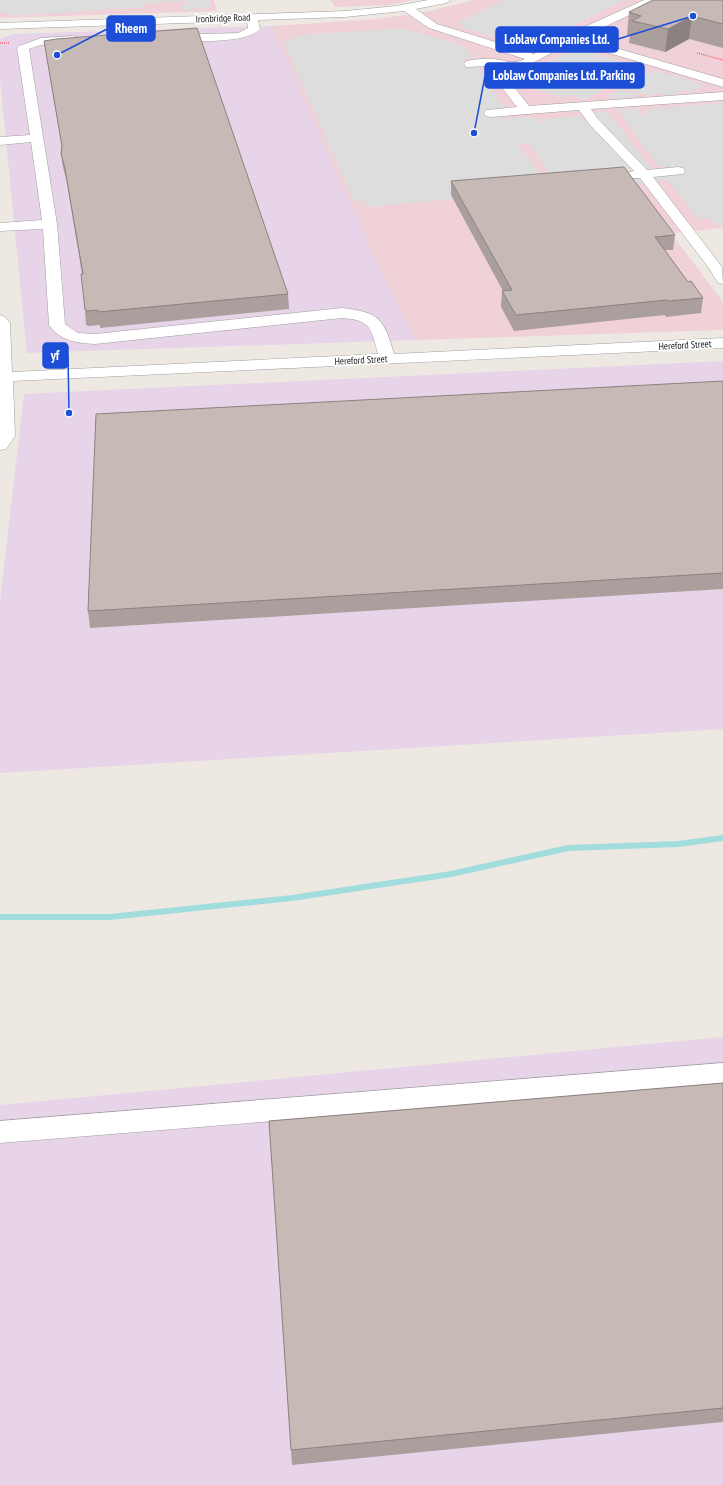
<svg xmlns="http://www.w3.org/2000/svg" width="723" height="1485" viewBox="0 0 723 1485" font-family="'PT Sans Narrow',sans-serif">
<rect width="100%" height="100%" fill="#eee8e3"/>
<g fill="#f0d1d7">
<path d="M 0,0 L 214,0 L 217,11 L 0,18 Z"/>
<path d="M 331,0 L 414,0 L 390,5 L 335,7 Z"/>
<path d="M 474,0 L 723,0 L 723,228 L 671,233 L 723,302 L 723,330 L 415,340 L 350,204 L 272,26 L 378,19 L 430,11 Z"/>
</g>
<g fill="#e7d4e8">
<path d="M 272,26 L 350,204 L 415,340 L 27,353 L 0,80 L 0,39 L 13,34 Z"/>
<path d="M 723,361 L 723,729 L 0,773 L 0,601 L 24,394 Z"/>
<path d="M 723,1037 L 723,1485 L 0,1485 L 0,1105 Z"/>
</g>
<g fill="#ddd">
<path d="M 0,0 L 209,0 L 211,8 L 183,10 L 181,4 L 190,3 L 185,1 L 144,4 L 144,7 L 12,16 L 12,13 L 0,13 Z"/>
<path d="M 506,0 L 625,0 L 561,32 L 553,30 L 541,36 L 549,38 L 535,45 L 527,43 L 521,45 L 460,27 L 464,25 L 457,22 Z"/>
<path d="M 403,28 L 465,46 L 473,58 L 462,59 L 469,68 L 478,67 L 505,108 L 494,110 L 503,119 L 529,117 L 538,119 L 541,123 L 544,122 L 541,119 L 580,116 L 584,120 L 588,119 L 585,113 L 608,112 L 651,168 L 640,169 L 641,172 L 671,169 L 668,166 L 659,167 L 617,109 L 637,108 L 641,114 L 647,113 L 645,109 L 723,103 L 723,225 L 719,226 L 710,218 L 699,219 L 668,180 L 570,189 L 557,186 L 530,143 L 518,144 L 551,190 L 367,207 L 364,200 L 354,202 L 283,41 L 293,40 L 291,36 Z"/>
<path d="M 575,48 L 644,68 L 585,100 L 569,95 L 564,98 L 517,84 L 523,81 L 516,78 Z"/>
<path d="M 654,70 L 705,85 L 692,93 L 683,90 L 678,94 L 670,96 L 656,93 L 650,96 L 629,90 L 634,87 L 627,85 Z"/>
<path d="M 620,89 L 639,94 L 631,99 L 625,97 L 616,99 L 606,96 Z"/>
</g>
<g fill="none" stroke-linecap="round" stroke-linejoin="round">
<path stroke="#a2dddd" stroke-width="6" d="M 0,917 L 110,917 L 292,898 L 451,874 L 568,848 L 678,844 L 723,838"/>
<defs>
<g id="minor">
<path d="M 428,0 L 451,0 L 446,3 L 416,9 L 437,24 L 534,54 L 561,39 L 538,32 L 536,30 L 538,28 L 542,27 L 569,34 L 644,0 L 658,0 L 657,2 L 581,38 L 723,79 L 723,87 L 572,42 L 506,77 L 529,106 L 723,92 L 723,100 L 591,109 L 598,119 L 647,170 L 678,167 L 683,168 L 685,171 L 683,174 L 653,177 L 722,267 L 723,284 L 718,283 L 709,268 L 640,178 L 629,178 L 627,175 L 629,172 L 634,171 L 590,125 L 579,110 L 490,117 L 486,116 L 484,113 L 486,110 L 517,107 L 493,76 L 495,73 L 505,68 L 492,66 L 466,67 L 464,64 L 466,61 C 474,60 483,58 491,59 C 506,59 509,66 525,59 L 429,28 L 404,11 L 345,17 L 258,20 L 260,29 C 248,44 190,41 170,41 L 166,40 L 164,38 L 166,36 L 170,35 L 238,33 L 248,28 L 247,21 L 0,29 L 0,23 L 345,11 L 396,6 Z"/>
<path d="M 73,36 L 77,37 L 79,39 L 77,41 L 41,45 L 29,49 L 57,224 L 65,324 L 78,333 L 95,334 L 342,308 C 379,312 384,319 394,354 L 723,338 L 723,348 L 13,381 L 15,436 L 6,449 L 0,450 L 0,315 L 5,317 L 10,323 L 12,372 L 378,354 C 371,328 371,320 342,318 L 95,344 C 77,343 60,341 49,325 L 43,229 L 0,231 L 0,223 L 42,220 L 31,142 L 0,145 L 0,137 L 30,135 L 17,48 L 19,46 L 41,38 Z"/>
<path d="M 723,1063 L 723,1085 L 0,1143 L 0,1121 Z"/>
</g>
</defs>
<use href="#minor" stroke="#9e9e9e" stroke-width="1"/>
<g stroke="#fb6779" stroke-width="1.5" stroke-dasharray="1 1" stroke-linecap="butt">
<path d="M 0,43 L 10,43"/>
<path d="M 697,53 L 723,60"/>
</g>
<use href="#minor" fill="#fff" fill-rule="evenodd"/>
</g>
<g fill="#aa9f9d">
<path d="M 723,0 L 723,48 L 689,39 L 665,52 L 629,43 L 630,36 L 627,35 L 629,12 Z"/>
<path d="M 44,41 L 288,294 L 289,309 L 100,328 L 100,325 L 89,326 L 86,325 L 85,310 L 82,274 L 67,183 L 63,167 L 61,153 L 62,148 Z"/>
<path d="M 451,181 L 675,235 L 673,250 L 665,250 L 688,282 L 703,298 L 701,313 L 666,317 L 665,315 L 514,331 L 501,307 L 502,291 L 503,291 L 451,195 Z"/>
<path d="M 723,381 L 723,589 L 90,628 L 88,611 Z"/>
<path d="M 723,1083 L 723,1422 L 292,1465 L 269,1121 Z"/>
</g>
<path fill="#8b827f" d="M 692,16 L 689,39 L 665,52 L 668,29 Z"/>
<g fill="#c6b9b6" stroke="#8b827f">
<path d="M 653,0 L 723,0 L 723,24 L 692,16 L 668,29 L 632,21 L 641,16 L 629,12 Z"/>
<path d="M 197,28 L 288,294 L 98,312 L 98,310 L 87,311 L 85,310 L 81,274 L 83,274 L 65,169 L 61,153 L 62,146 L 44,41 L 56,39 Z"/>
<path d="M 624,167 L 675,235 L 655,237 L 688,282 L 691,281 L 703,298 L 668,301 L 667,300 L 516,315 L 502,291 L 512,290 L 451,181 Z"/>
<path d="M 723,381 L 723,573 L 88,611 L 96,414 Z"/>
<path d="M 723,1083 L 723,1408 L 291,1450 L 269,1121 Z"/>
</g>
<g text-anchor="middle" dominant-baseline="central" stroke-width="4" stroke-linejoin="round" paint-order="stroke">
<g font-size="10" fill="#1d1d1d" stroke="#fff">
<text transform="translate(223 18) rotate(-2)">Ironbridge Road</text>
<text transform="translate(685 345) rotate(-3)">Hereford Street</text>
<text transform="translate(361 360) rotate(-3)">Hereford Street</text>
</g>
</g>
<path fill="none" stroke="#1d4ed8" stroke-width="1.5" d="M57 55L107 29M693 16L618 39M474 133L485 76M69 413L68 356"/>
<g fill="#1d4ed8" stroke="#fff" stroke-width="1.5">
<circle cx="57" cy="55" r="4"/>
<circle cx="693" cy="16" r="4"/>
<circle cx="474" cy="133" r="4"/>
<circle cx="69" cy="413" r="4"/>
</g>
<g fill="#1d4ed8" stroke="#1d4ed8" stroke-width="1.5">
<rect x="107" y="16" width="48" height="25" rx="4"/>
<rect x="496" y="27" width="122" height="25" rx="4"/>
<rect x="485" y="63" width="159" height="25" rx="4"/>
<rect x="43" y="343" width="25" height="25" rx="4"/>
</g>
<g font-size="13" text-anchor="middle" font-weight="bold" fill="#fff">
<text x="131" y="33">Rheem</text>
<text x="557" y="44">Loblaw Companies Ltd.</text>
<text x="564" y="80">Loblaw Companies Ltd. Parking</text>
<text x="55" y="360">yf</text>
</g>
</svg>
